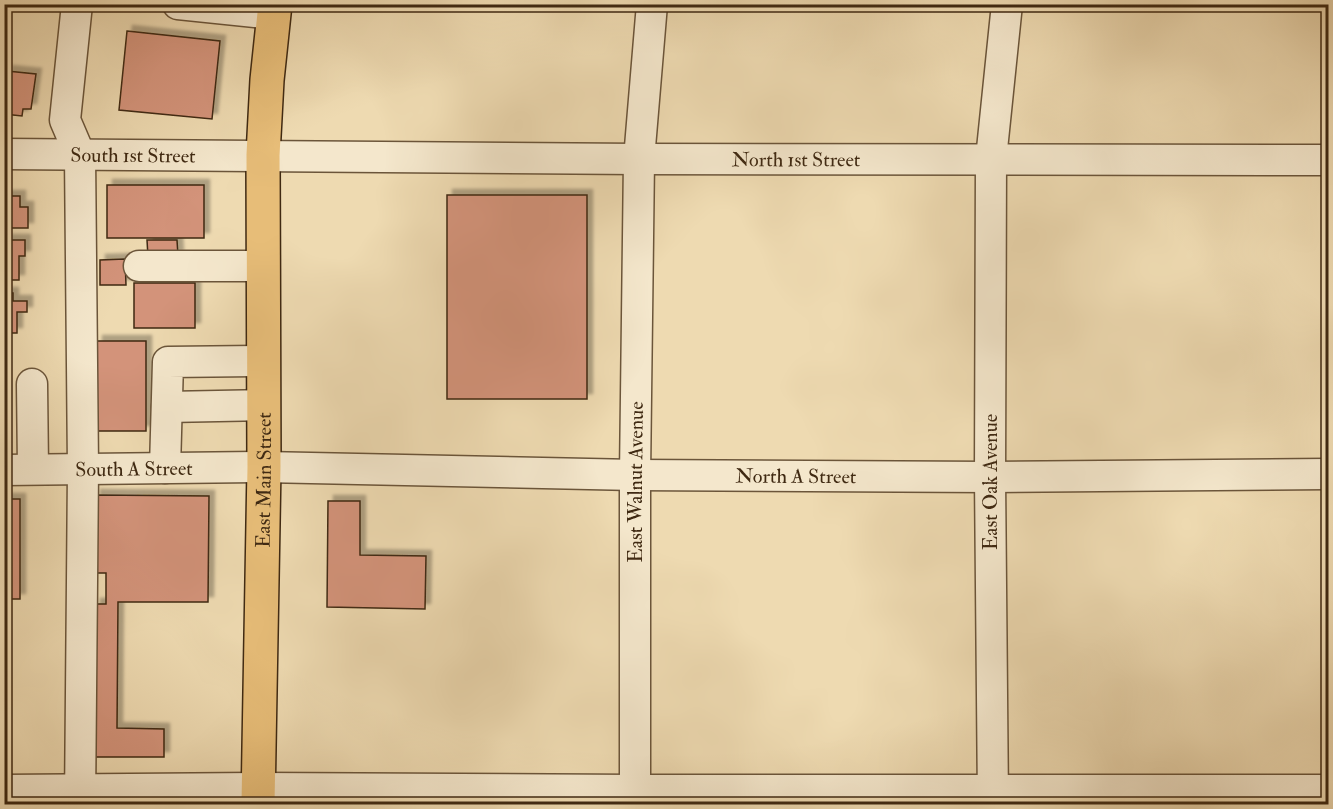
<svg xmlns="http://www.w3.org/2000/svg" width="1333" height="809" font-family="'IM FELL Double Pica',serif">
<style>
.building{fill:#d3937a;stroke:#3f2912;stroke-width:1.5;filter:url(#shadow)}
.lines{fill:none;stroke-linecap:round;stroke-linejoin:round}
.minor-casing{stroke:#6b553a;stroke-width:33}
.major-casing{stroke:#3f2912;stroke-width:36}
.minor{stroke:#f4e7cc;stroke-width:30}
.major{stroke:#e7bd78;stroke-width:33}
.labels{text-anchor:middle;stroke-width:6;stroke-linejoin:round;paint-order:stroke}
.street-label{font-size:20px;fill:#3f2912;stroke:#f4e7cc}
</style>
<defs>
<filter id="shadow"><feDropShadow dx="5.5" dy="-5.5" stdDeviation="1.5" flood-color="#0004"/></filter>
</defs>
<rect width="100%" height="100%" fill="#eedab1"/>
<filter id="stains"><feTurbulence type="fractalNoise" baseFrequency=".00333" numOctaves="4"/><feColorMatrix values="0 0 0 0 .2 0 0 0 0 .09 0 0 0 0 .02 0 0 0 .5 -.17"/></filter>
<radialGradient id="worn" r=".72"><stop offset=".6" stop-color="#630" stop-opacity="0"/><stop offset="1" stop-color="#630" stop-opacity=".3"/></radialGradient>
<path class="building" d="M127,31L220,41L212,119L119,110Z
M7,71L36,74L31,109H23L22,116L4,114Z
M107,185H204V238H107Z
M447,195H587V399H447Z
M4,196H20V207H28V228H4Z
M4,240H25V256H19V280H4Z
M147,240H177L178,256L148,257Z
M125,259L126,285H100V260Z
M134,283H195V328H134Z
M4,293H13V301H27V312H17V333H4Z
M97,341H146V431H97Z
M95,495L209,496L208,602H118L117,728L164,729V757H94L95,604H106V573H95Z
M4,499H20V599H4Z
M328,501H360V555L426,556L425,609L327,607Z"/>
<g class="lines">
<g class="minor-casing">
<g id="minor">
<path d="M77,4L65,120L80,155L83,469L80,804"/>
<path d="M178,4L274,14"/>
<path id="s1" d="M4,154L639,159L1328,160"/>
<path d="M139,266H263"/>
<path d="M32,384L33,469"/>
<path d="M167,407L263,405"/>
<path d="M165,468L168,362L263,361"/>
<path id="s2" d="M4,470L264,467L635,475L990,477L1328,474"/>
<path d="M4,790L258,788L635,790H1328"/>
<path id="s3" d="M635,804V475L639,159L652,4"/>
<path d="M993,804L990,477L991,159L1007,4"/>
</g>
</g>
<g class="major-casing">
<g id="major">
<path id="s4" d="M258,804L264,467L263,155L267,80L275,4"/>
</g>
</g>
<use href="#minor" class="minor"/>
<use href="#major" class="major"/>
</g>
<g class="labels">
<g class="street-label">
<text dy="7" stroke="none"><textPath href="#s1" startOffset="129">South 1st Street</textPath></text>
<text dy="7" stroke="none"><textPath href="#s1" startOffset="792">North 1st Street</textPath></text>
<text dy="7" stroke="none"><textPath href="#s2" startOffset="130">South A Street</textPath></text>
<text dy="7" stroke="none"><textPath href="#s2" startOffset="792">North A Street</textPath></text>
<text dy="7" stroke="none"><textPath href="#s4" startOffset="324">East Main Street</textPath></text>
<text dy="7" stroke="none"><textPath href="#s3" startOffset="322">East Walnut Avenue</textPath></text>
<text transform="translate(990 482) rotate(-90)" y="7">East Oak Avenue</text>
</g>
</g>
<rect width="1333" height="809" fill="none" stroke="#eedab1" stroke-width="24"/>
<rect x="6" y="6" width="1321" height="797" fill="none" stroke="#3f2912" stroke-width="3"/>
<rect x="12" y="12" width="1309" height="785" fill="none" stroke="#3f2912" stroke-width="1.5"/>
<rect width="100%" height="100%" filter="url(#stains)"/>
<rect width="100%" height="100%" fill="url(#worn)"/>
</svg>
